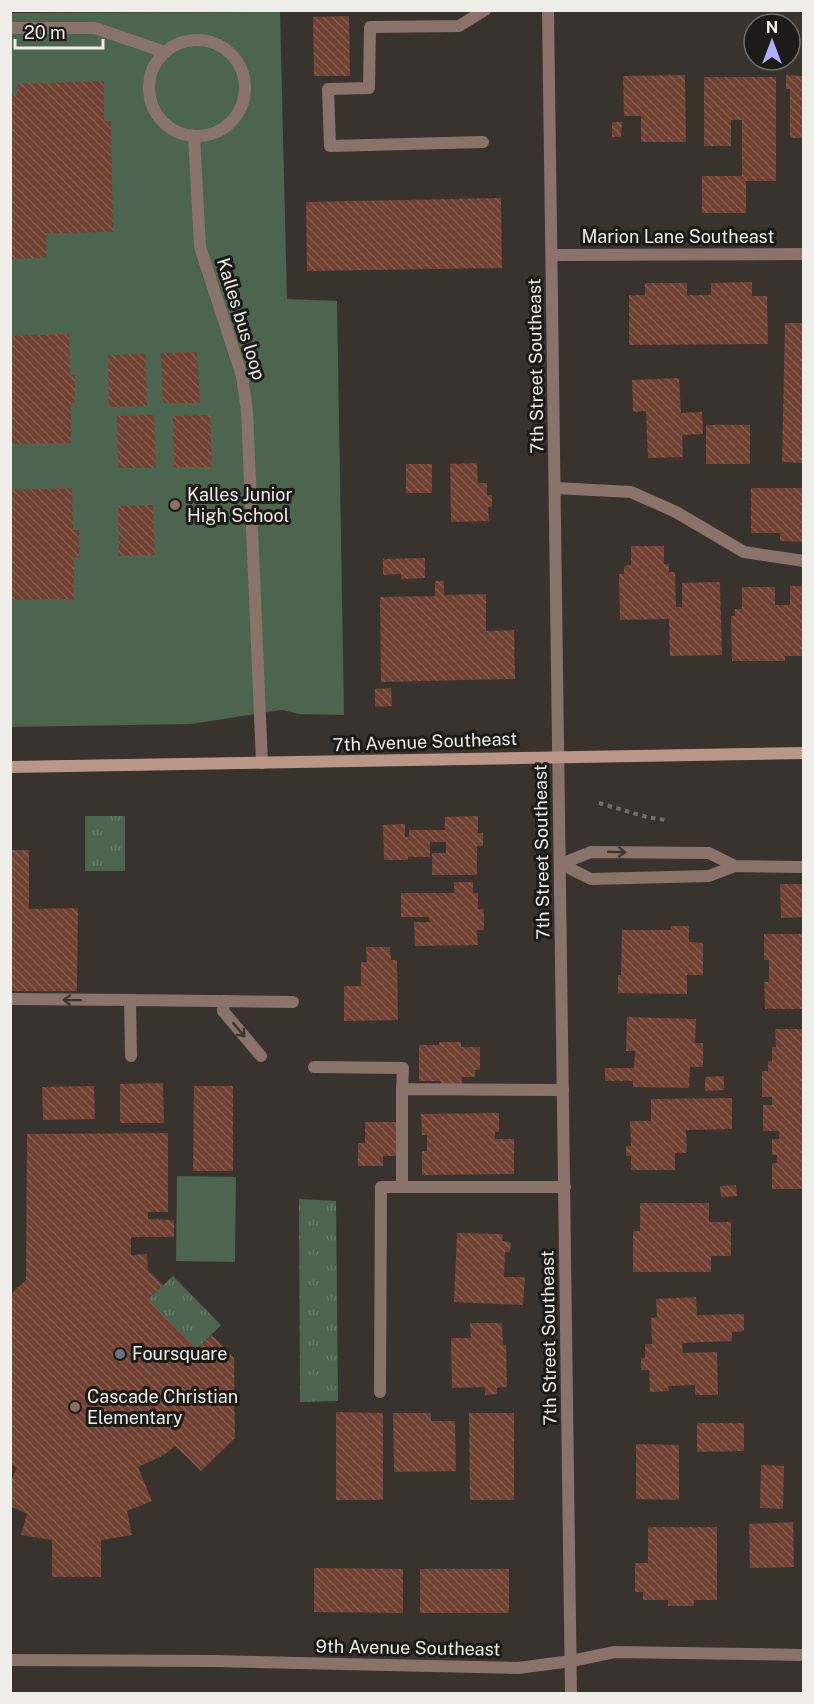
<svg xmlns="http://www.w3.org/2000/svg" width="814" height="1704" font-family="'Public Sans',sans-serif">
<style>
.grass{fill:#4b654e}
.park{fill:url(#park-tufts)}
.building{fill:url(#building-back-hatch)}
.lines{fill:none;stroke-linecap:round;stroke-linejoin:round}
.path{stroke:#736f69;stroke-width:4;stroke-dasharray:4.5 4.5;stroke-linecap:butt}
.lane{stroke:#8a736a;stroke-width:12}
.street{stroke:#8a736a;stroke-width:12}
.secondary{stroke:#ba9787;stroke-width:12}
.oneway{stroke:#3e3531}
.education-dot{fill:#8d6e63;stroke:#1d1b18;stroke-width:2}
.worship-dot{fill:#6b7280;stroke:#1d1b18;stroke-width:2}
.labels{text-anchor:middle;stroke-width:6;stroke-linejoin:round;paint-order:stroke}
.street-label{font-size:18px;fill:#efede8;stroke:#1d1b18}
.poi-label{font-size:18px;fill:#efede8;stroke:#1d1b18;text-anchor:start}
</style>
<defs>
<pattern id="park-tufts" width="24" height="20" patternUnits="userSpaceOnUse" patternTransform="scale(1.5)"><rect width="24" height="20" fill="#4b654e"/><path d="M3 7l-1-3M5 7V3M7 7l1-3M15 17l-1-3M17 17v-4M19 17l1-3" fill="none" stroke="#657b68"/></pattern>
<pattern id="building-back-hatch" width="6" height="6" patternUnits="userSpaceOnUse" patternTransform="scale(1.5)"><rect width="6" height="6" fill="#714231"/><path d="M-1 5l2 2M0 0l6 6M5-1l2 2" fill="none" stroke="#865e4f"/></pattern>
</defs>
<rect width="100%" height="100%" fill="#38332c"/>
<path class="grass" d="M280,12L287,299L337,301L344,715L299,714L282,710L191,724L11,727L10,13Z
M177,1176L236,1177L235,1262L176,1261Z"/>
<path class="park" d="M85,816H125V871H85Z
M299,1199L336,1201L338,1401L300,1402Z
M173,1276L221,1325L197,1349L148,1299Z"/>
<path class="building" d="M349,16L350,76H314L313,17Z
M685,75L686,142H641V116H624L623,76Z
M786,75L804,76V138H790V89H786Z
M704,77H776V181H746V213H702V176H742V120H731V146H704Z
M104,81V121H111L113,232L46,233V258L10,259V95H17L18,84Z
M612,122H622L621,137H612Z
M501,198L502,268L307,271L306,202Z
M752,282V296H767L768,344L629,345V295H645V283H687V295H711V283Z
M785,323H804V463L782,462Z
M69,334L70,376L75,375V403H71V443L10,444V336Z
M197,352L200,403H163L161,353Z
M146,354L147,406L109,407L108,355Z
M679,378L681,413L702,412L703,434L682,435L683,457L648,458L646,411L633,412L632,380Z
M154,415L156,468H118L117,416Z
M210,415L212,467H174L173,416Z
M706,425H750V464H706Z
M477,463L478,483H487V495H492V507H488L489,521L451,522L450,464Z
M406,464H432V493H406Z
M72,488L73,530H79V557H74V599L10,600V490Z
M751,488H804V542L780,541V533H751Z
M153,505L155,555L119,556L118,506Z
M631,546H664V564H669V572H675L676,607H682V583L720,582L722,655L670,656L669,619L620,620L619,574H624V566L631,565Z
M425,558V578L401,579V574L383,575V559Z
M435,581H444V595L486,594V631L514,630L515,679L381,682L380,597L435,596Z
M790,586H804V656H785V661H732L731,616H735V609H742V587H775V605H790Z
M391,688L392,706L375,707V689Z
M478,816V833H483V846H477V875H432V853H446V842H430V857H408V860H384L383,825L405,824V837H409V830H445V817Z
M10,850H29V909L78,908L77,991H10Z
M454,882H473V893H478V909H484V930H477L478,945L415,946L414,922H430L429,917H401V893H454Z
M780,884H804V917L781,918Z
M671,926H689V942L703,943V975H687V994L618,993V975H621L622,930H671Z
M764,934H804V1009H765L764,982H769V960H764Z
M366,947H390L391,960H397L398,1020L344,1021V986H361V962H367Z
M627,1017L696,1019L695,1043H703V1067H690L689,1088L633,1087V1081H605V1068H634L635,1051H626Z
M775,1029H804V1189H772V1163H777V1155H772V1139H779V1131H763V1105H772V1097H762V1071H768V1061H772V1047H776Z
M439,1042H461V1047H480V1070H475V1077H462V1084H441V1081H419V1045H439Z
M724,1076V1090L705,1091V1077Z
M163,1083L164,1123H120V1084Z
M94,1086L95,1119L43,1120L42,1087Z
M194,1086H233V1171H193Z
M732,1098V1129L686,1130L687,1153H675V1170H631V1156H626V1146H631L630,1121H651V1099Z
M499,1113V1132H495V1139H514V1174L422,1175V1151H427V1135H422L421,1114Z
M365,1122H398V1156H383V1166H358V1143H365Z
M168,1133V1212H148V1219L174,1220V1237H131V1255L147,1254L148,1270L163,1285L148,1299L197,1349L212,1335L234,1358L235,1438L201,1471L175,1446L164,1455L138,1467L152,1501L127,1511L132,1535L101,1540V1577H52V1540L21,1535L27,1514L10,1506V1482L17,1468L10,1464V1292L12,1293L26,1280L27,1134Z
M736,1185L737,1196L721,1197L720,1186Z
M640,1203H709V1222H731V1256H711V1272H633V1231H640Z
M457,1233L503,1234L502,1241L511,1242L510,1252H505L504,1277H525L523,1305L454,1302Z
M696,1297L697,1315L744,1314V1331L732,1332V1341L682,1343L683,1353L717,1352L718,1395H695V1385L668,1386L669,1391L650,1392L649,1370H641V1358H645V1344H652L651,1318L657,1317L656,1299Z
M470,1323H502L503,1345H506L507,1387L497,1388V1394L485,1395V1387L452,1388L451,1338H471Z
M336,1412L383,1413V1500H336Z
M393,1413H431V1421H455L456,1471L394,1472Z
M469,1413H514V1500H470Z
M697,1423H744V1451L697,1452Z
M636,1444L679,1445V1500L636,1499Z
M761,1465L784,1466L783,1509L760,1508Z
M793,1522L794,1567L750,1568L749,1524Z
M648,1527H717V1600H694V1606H668V1600H643V1592H635V1563H648Z
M314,1568L403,1569V1613L314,1612Z
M420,1569H509V1613H420Z"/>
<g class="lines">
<path class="path" d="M599,803L647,817L665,820"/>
<path class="lane" d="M10,28H95L165,52
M149 88a48 48 0 1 1 96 0a48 48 0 1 1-96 0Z
M194,136L200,247L242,376L247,411L262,763
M483,142L330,146L328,89L369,88L370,27L459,26L485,10
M556,488L631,492L676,512L744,552L804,561
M561,864L591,879L709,876L735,866L804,867
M561,864L591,852L709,853L735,866
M10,999L130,1000
M224,1001L223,1011L261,1056
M131,1056L130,1000L293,1002
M314,1067L403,1068L402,1089
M402,1187V1089L563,1090
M380,1392L381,1187H565"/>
<path class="street" d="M548,10L571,1694
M553,255L804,254
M10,1660L215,1661L518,1668L571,1661L615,1652L804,1655"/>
<path class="secondary" d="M10,767L804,753"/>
</g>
<defs><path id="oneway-shaft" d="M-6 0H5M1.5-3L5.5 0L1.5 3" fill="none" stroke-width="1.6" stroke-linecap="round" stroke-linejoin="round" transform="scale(1.5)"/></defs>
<g class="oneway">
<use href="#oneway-shaft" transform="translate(617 852) rotate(1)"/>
<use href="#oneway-shaft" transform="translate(72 1000) rotate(-179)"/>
<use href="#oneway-shaft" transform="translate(239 1030) rotate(50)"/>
</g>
<g class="education-dot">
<circle cx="175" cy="505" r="6"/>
<circle cx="75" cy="1407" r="6"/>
</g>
<circle class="worship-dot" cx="120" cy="1354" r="6"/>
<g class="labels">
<g class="street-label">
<text x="678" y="243">Marion Lane Southeast</text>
<text transform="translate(241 319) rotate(73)" y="6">Kalles bus loop</text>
<text transform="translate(536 366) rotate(-91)" y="6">7th Street Southeast</text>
<text transform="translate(425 742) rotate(-2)" y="6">7th Avenue Southeast</text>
<text transform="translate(542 852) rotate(-91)" y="6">7th Street Southeast</text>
<text transform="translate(549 1338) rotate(-91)" y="6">7th Street Southeast</text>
<text transform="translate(408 1648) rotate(1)" y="6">9th Avenue Southeast</text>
</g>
<g class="poi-label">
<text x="187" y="501">Kalles Junior<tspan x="187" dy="21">High School</tspan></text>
<text x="132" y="1360">Foursquare</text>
<text x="87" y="1403">Cascade Christian<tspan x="87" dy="21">Elementary</tspan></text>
</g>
</g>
<rect width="814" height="1704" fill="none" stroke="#efede8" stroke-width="24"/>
<g transform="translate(772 42)"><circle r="28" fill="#1d1b18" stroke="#716f6b" stroke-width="1.5"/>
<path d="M0-4.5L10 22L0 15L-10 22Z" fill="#b0aefa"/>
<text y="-9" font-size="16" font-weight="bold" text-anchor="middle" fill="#efede8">N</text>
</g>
<path d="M15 39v9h88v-9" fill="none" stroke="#efede8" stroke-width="3"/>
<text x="24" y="39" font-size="18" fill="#efede8" stroke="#1d1b18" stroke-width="4.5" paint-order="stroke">20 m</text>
</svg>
